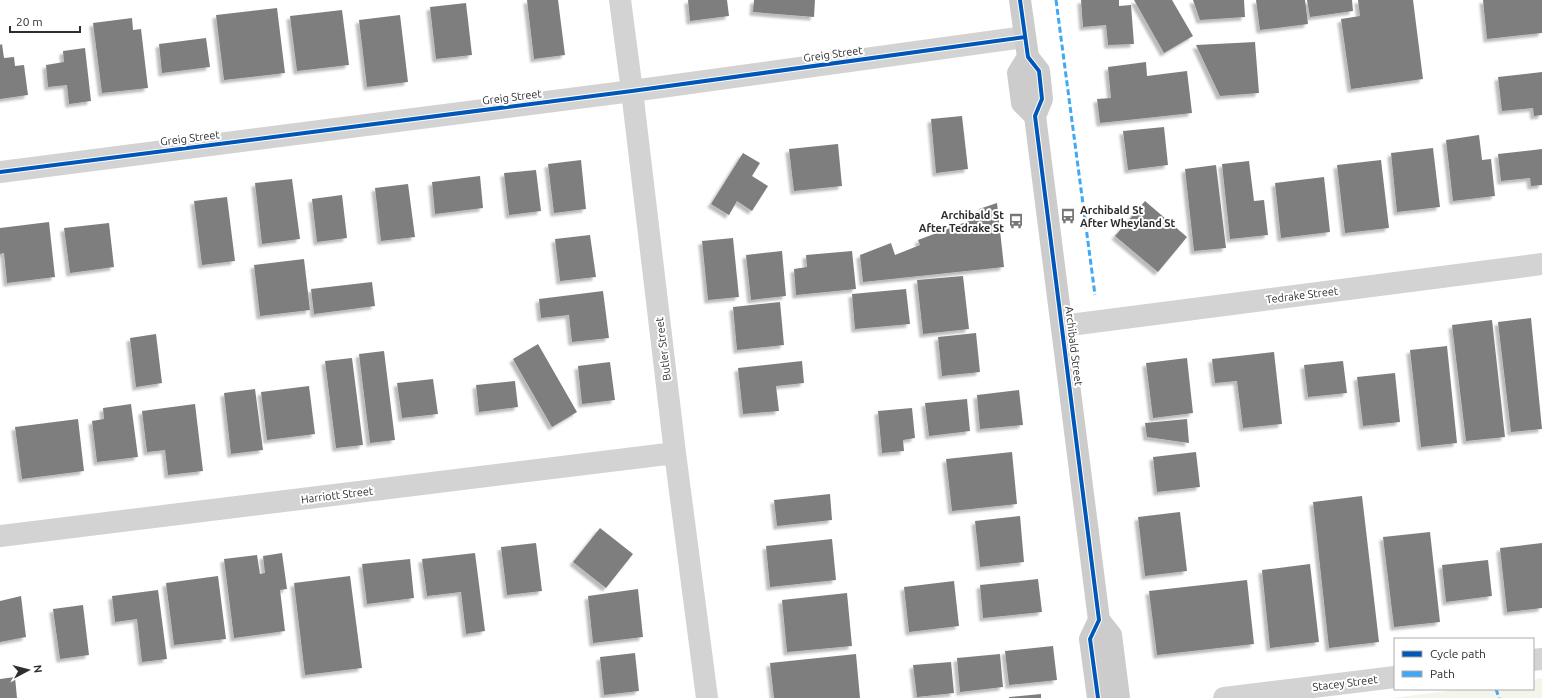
<svg xmlns="http://www.w3.org/2000/svg" width="1542" height="698" font-family="Ubuntu,sans-serif">
<style>
.green{fill:#f1f5ec}
.building{fill:#7e7e7e;filter:url(#shadow)}
.lines{fill:none;stroke-linecap:round;stroke-linejoin:round}
.street{stroke:#d3d3d3;stroke-width:22}
.secondary{stroke:#ccc;stroke-width:22}
.quiet{stroke:#3fa9f5;stroke-width:3;stroke-dasharray:6 3;stroke-linecap:butt}
.cycleway-casing{stroke:#fff;stroke-width:6}
.cycleway{stroke:#0057b8;stroke-width:4}
.labels{text-anchor:middle;stroke-width:4;stroke-linejoin:round;paint-order:stroke}
.street-label{font-size:11px;fill:#2e2e2e;stroke:#fff}
.poi-label{font-size:11px;font-weight:bold;fill:#2e2e2e;stroke:#fff;text-anchor:start}
</style>
<defs>
<filter id="shadow"><feDropShadow dx="-3.5" dy="3.5" stdDeviation="1" flood-color="#0004"/></filter>
</defs>
<rect width="100%" height="100%" fill="#fff"/>
<path class="green" d="M1542,678V698H1393L1462,689H1533V680Z"/>
<path class="building" d="M527,0H558L565,55L534,59Z
M688,0H727L729,16L690,21Z
M754,0H815L814,17L753,12Z
M1081,0H1119V6L1131,5L1134,44L1108,45L1106,25L1083,27Z
M1134,0H1172L1193,36L1164,53Z
M1193,0H1244L1245,17L1200,20Z
M1256,0H1305L1308,24L1260,30Z
M1307,0H1352L1353,11L1310,17Z
M1358,0H1413L1423,79L1351,89L1341,19L1360,16Z
M1483,0H1542V33L1487,39Z
M466,3L472,55L436,59L430,7Z
M277,8L285,73L224,80L216,15Z
M342,10L349,65L297,71L290,16Z
M400,15L408,82L367,87L359,20Z
M132,18L133,30L141,29L148,88L102,93L93,23Z
M206,38L210,67L162,73L159,44Z
M1255,42L1259,93L1220,96L1196,45Z
M2,44L4,58L14,57L15,66L24,65L28,95L0,99V45Z
M85,48L91,101L69,104L67,85L48,87L46,65L64,62L63,51Z
M1146,62L1147,76L1187,71L1192,113L1100,123L1097,99L1111,98L1108,67Z
M1542,72V115L1534,116L1533,108L1502,111L1498,77Z
M962,116L968,169L936,173L931,119Z
M1164,127L1168,165L1128,170L1123,131Z
M1479,135L1482,160L1491,159L1495,196L1453,201L1446,140Z
M838,144L842,186L794,191L789,149Z
M1433,148L1440,207L1397,212L1391,153Z
M1542,149V185L1531,186L1530,178L1501,181L1498,154Z
M743,153L760,163L752,176L768,186L752,211L737,201L729,215L711,204Z
M581,160L586,209L554,213L548,164Z
M1381,160L1389,228L1345,233L1337,165Z
M1249,161L1254,201L1264,200L1268,235L1230,239L1222,164Z
M1216,165L1226,248L1194,251L1185,169Z
M536,170L541,211L509,215L504,173Z
M480,176L483,208L435,214L432,182Z
M1324,177L1330,232L1281,238L1275,183Z
M292,179L300,239L262,244L255,183Z
M408,184L415,237L381,241L375,188Z
M342,195L347,238L317,242L312,199Z
M227,197L235,261L202,265L194,201Z
M1145,201L1187,237L1158,272L1115,236Z
M997,203L1004,267L863,282L860,255L891,243L895,255L920,245L918,240L982,216L979,209Z
M49,222L55,277L7,283L4,253L0,254V228Z
M109,223L114,267L70,273L64,228Z
M590,235L596,277L560,281L555,239Z
M733,238L739,297L708,300L702,241Z
M782,251L786,296L751,300L746,255Z
M852,251L856,289L796,295L794,269L807,267L806,255Z
M304,259L310,310L260,316L254,265Z
M963,276L969,329L923,334L917,280Z
M372,282L375,306L314,314L311,289Z
M906,289L910,324L855,329L852,294Z
M603,291L609,338L572,342L569,315L541,318L539,299Z
M780,302L784,345L737,350L733,307Z
M1531,318L1542,429L1511,432L1498,322Z
M1492,320L1505,437L1466,441L1452,325Z
M976,333L980,372L942,376L938,337Z
M156,334L162,383L136,387L130,338Z
M538,344L577,412L552,427L513,359Z
M1447,346L1457,443L1421,447L1410,350Z
M384,351L395,440L370,443L359,354Z
M1274,352L1282,424L1243,428L1237,381L1215,383L1212,359Z
M352,358L363,445L336,448L325,361Z
M1187,358L1193,413L1153,418L1146,363Z
M802,361L804,383L776,386L779,411L743,414L738,368Z
M1343,361L1347,393L1308,397L1304,365Z
M610,362L615,400L582,404L578,366Z
M1395,373L1400,422L1363,426L1357,377Z
M433,379L438,414L402,418L397,383Z
M515,381L518,407L479,412L476,385Z
M309,386L315,434L267,440L261,392Z
M255,389L263,450L231,454L224,393Z
M1019,390L1023,425L980,429L977,395Z
M967,399L970,431L929,436L925,403Z
M131,404L138,457L97,462L92,421L104,419L103,408Z
M195,404L203,471L168,475L165,450L147,452L142,411Z
M912,408L915,438L903,440L904,451L882,453L878,411Z
M78,419L84,471L22,479L15,427Z
M1187,419L1189,443L1147,437L1145,423Z
M1012,452L1017,504L952,511L946,459Z
M1196,452L1200,487L1157,492L1153,457Z
M830,494L832,520L777,526L774,500Z
M1362,496L1379,642L1329,648L1313,502Z
M1180,512L1187,571L1145,576L1138,517Z
M1020,516L1024,562L980,567L975,521Z
M600,528L633,554L606,588L573,562Z
M1430,532L1440,622L1394,627L1383,537Z
M832,539L836,580L770,587L766,546Z
M536,543L542,591L507,595L501,547Z
M1542,543V608L1507,612L1500,548Z
M282,553L287,589L280,590L285,631L234,638L224,559L257,555L260,574L265,573L263,556Z
M475,553L485,631L466,634L461,592L427,596L422,559Z
M410,559L414,598L367,604L362,564Z
M1488,560L1492,596L1446,602L1442,565Z
M1310,564L1319,642L1270,648L1262,570Z
M218,576L226,639L174,645L166,583Z
M350,576L362,668L305,675L294,583Z
M1038,579L1042,612L983,618L980,585Z
M1247,580L1254,644L1157,655L1149,591Z
M954,581L959,626L909,632L904,587Z
M638,589L643,637L593,643L588,596Z
M158,590L167,659L142,662L137,619L115,622L112,596Z
M847,593L852,646L787,652L782,600Z
M21,596L26,637L0,642V601Z
M83,605L89,655L60,659L53,609Z
M1053,646L1057,680L1009,685L1005,651Z
M635,653L639,691L604,695L600,657Z
M856,654L860,698H774L770,663Z
M1000,654L1003,687L960,692L957,658Z
M951,662L954,693L917,697L913,665Z
M15,677L17,698H0V679Z
M1041,694V698H1009V697Z"/>
<g class="lines">
<path class="street" d="M620,0L632,91L675,453L707,698
M0,172L632,91L1025,37
M1062,326L1542,264
M0,536L675,453
M1533,660L1542,659
M1224,698L1395,677"/>
<path class="secondary" d="M1020,0L1028,57L1039,71L1042,99L1035,116L1099,620L1090,639L1098,698
M1028,57L1018,73L1022,103L1035,116
M1099,620L1111,635L1119,698"/>
<path class="quiet" d="M1056,0L1095,295
M1496,689L1499,698"/>
<g class="cycleway-casing">
<path id="cycleway" d="M1020,0L1028,57L1039,71L1042,99L1035,116L1099,620L1090,639L1098,698
M0,172L632,91L1025,37"/>
</g>
<use href="#cycleway" class="cycleway"/>
</g>
<defs>
<g id="bus-bare" transform="scale(1.2)"><path d="M-5-6H5V4H4V6H2V4H-2V6H-4V4H-5ZM-3.5-4V0h7V-4ZM-3.5 1.2v1.5H-2V1.2ZM2 1.2v1.5H3.5V1.2Z" fill="#777" stroke="#fff" stroke-width="2.5" paint-order="stroke"/></g>
</defs>
<g fill-rule="evenodd">
<use href="#bus-bare" x="1068" y="216"/>
<use href="#bus-bare" x="1016" y="221"/>
</g>
<g class="labels">
<g class="street-label">
<text transform="translate(833 54) rotate(-8)" y="4">Greig Street</text>
<text transform="translate(512 97) rotate(-7)" y="4">Greig Street</text>
<text transform="translate(190 138) rotate(-7)" y="4">Greig Street</text>
<text transform="translate(1302 295) rotate(-7)" y="4">Tedrake Street</text>
<text transform="translate(1074 346) rotate(83)" y="4">Archibald Street</text>
<text transform="translate(663 349) rotate(-97)" y="4">Butler Street</text>
<text transform="translate(337 495) rotate(-7)" y="4">Harriott Street</text>
<text transform="translate(1345 683) rotate(-7)" y="4">Stacey Street</text>
</g>
<g class="poi-label">
<text x="1080" y="214">Archibald St<tspan x="1080" dy="13">After Wheyland St</tspan></text>
<text x="1004" y="219" text-anchor="end">Archibald St<tspan x="1004" dy="13">After Tedrake St</tspan></text>
</g>
</g>
<rect x="1394" y="638" width="140" height="52" fill="#ffffff" stroke="#ababab"/>
<rect x="1402" y="651" width="20" height="6" fill="#0057b8" stroke="#ababab"/>
<text x="1430" y="658" font-size="12" fill="#2e2e2e">Cycle path</text>
<rect x="1402" y="671" width="20" height="6" fill="#3fa9f5" stroke="#ababab"/>
<text x="1430" y="678" font-size="12" fill="#2e2e2e">Path</text>
<g transform="translate(28 670) rotate(83)" stroke="#ffffff" stroke-width="3" paint-order="stroke">
<path d="M0-3L7 15L0 10L-7 15Z" fill="#2e2e2e"/>
<text y="-6" font-size="11" font-weight="bold" text-anchor="middle" fill="#2e2e2e">N</text>
</g>
<path d="M10 26v6h70v-6" fill="none" stroke="#2e2e2e" stroke-width="2"/>
<text x="16" y="26" font-size="12" fill="#2e2e2e" stroke="#ffffff" stroke-width="3" paint-order="stroke">20 m</text>
</svg>
